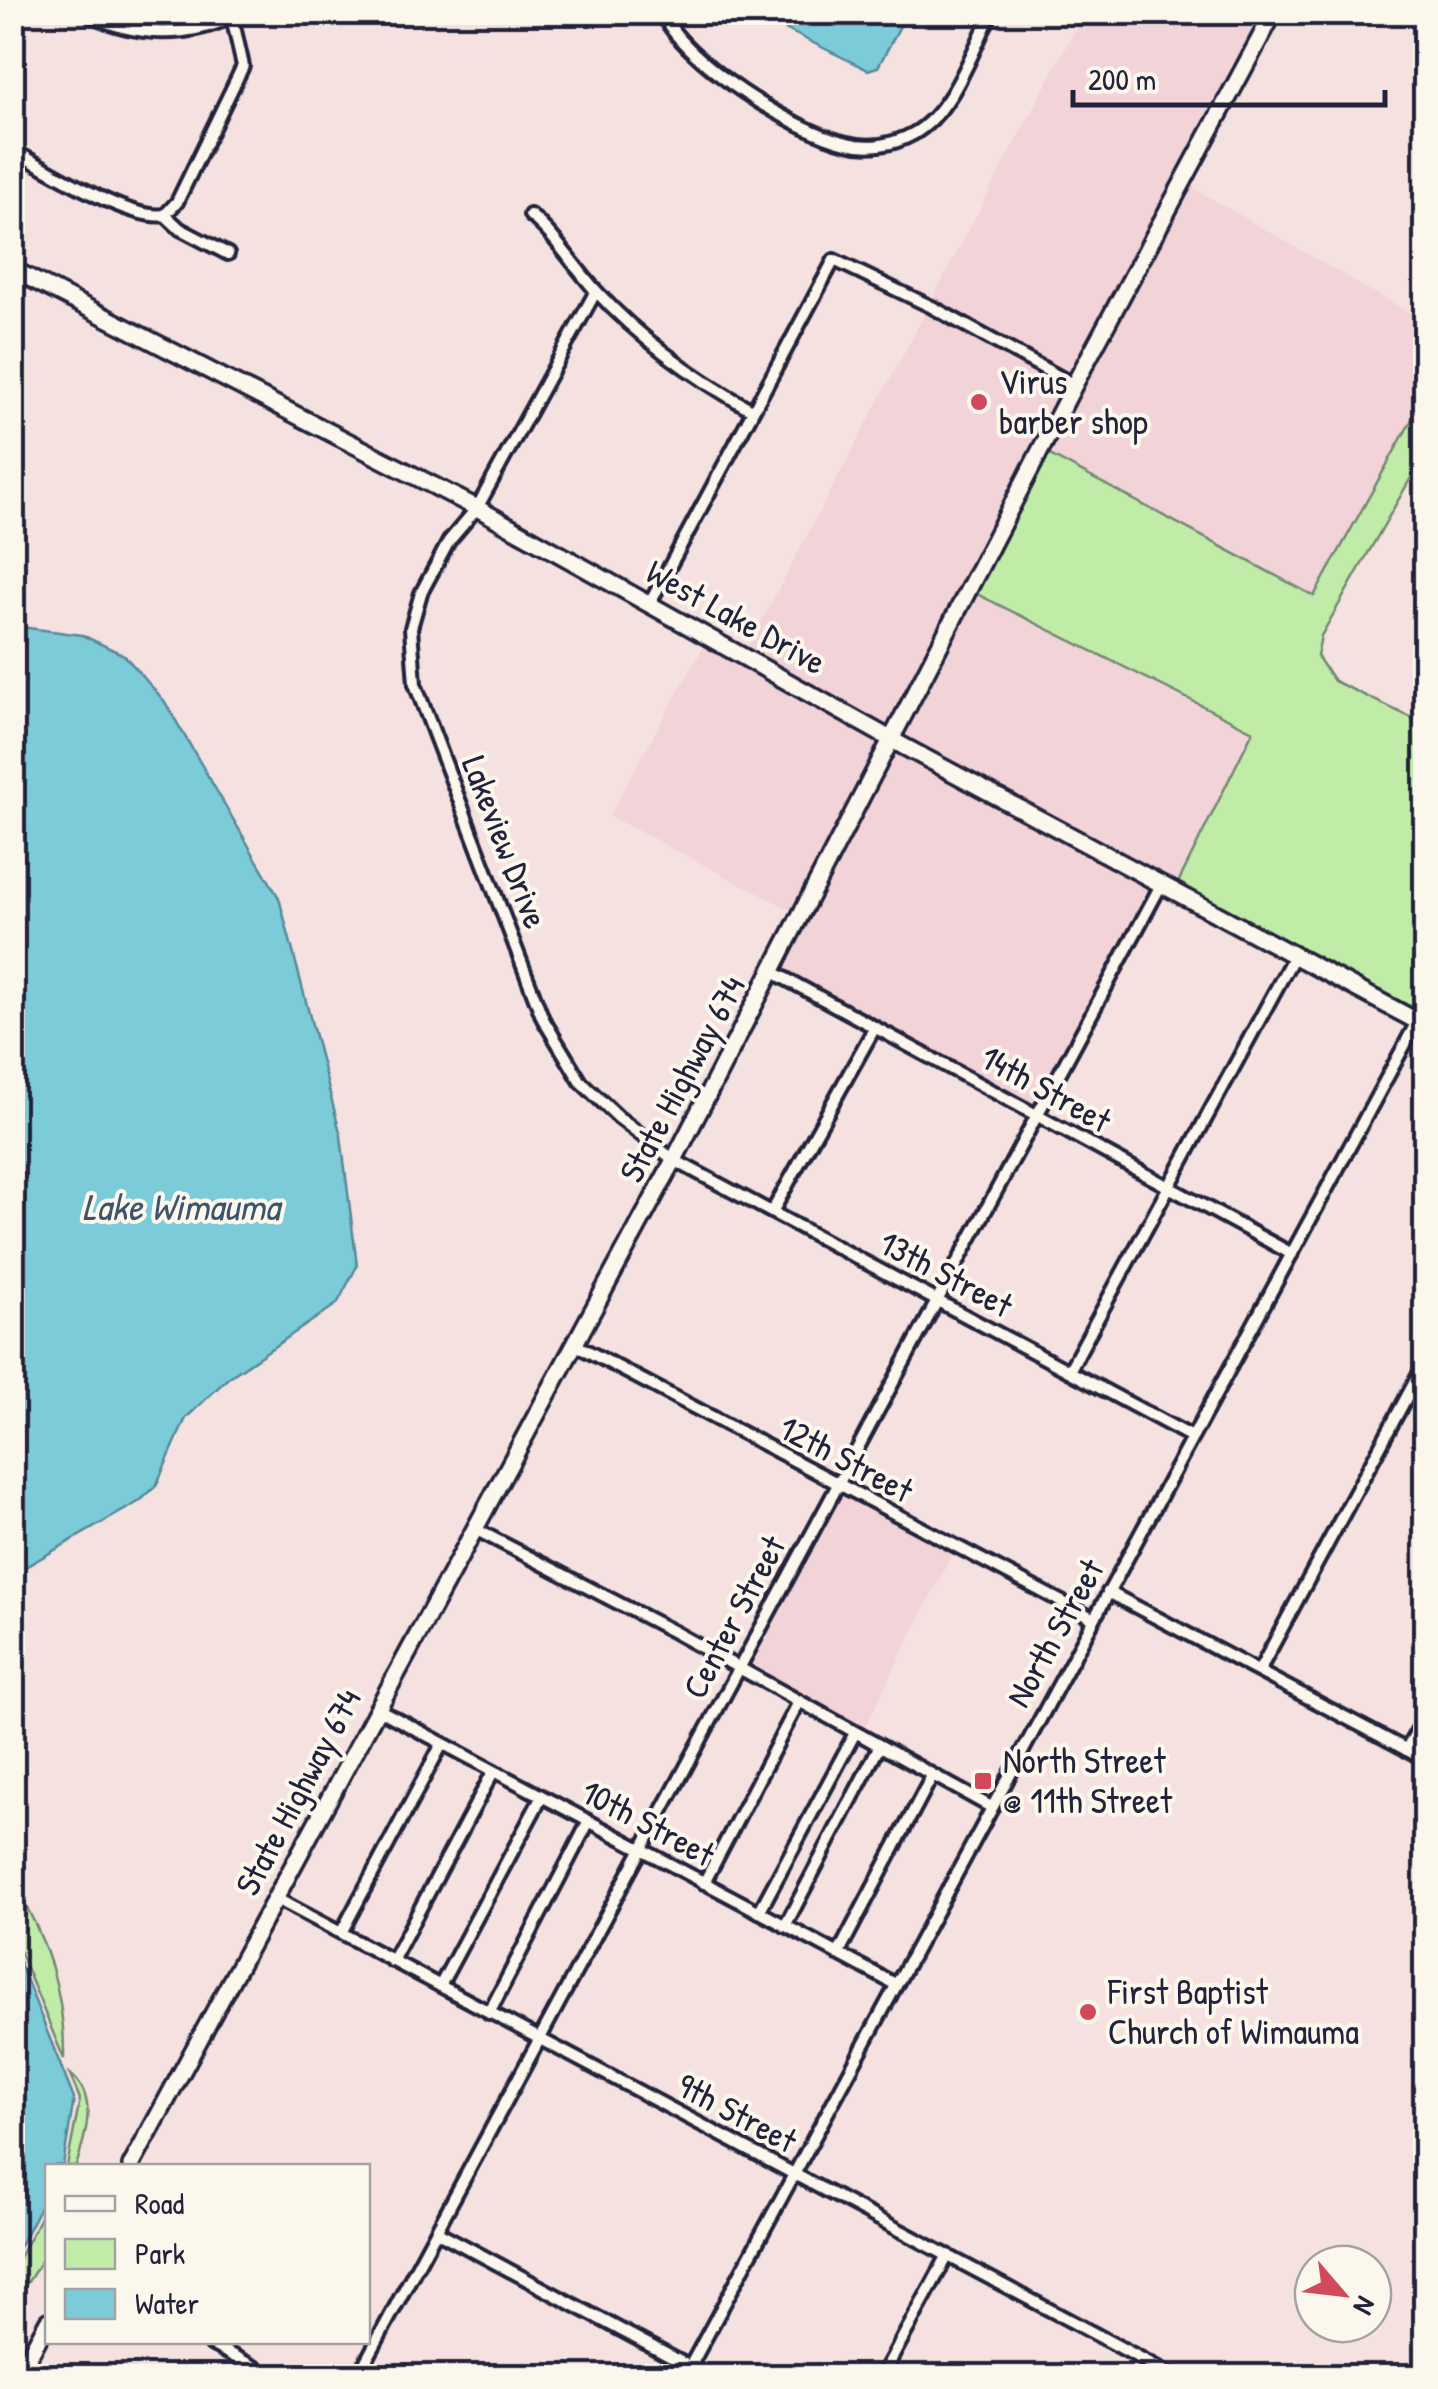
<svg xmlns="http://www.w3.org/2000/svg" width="1438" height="2389" font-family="'Patrick Hand',sans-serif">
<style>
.built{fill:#f1d3d8}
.green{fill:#c1eca8;stroke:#728772;stroke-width:2.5}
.water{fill:#7ccbd8;stroke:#588799;stroke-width:2.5}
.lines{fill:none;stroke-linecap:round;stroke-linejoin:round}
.street-casing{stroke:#22223b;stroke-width:18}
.secondary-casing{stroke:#22223b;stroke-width:22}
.street{stroke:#fbf7ec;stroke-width:10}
.secondary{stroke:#fbf7ec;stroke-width:15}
.poi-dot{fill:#d1495b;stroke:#fbf7ec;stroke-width:4}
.labels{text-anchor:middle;stroke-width:8;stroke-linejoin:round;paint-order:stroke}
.poi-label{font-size:35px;fill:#22223b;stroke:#fbf7ec;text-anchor:start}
.street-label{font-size:35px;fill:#22223b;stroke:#fbf7ec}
.water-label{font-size:38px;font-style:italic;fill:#3d556a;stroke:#fbf7ec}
</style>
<rect width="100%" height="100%" fill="#f5e2e0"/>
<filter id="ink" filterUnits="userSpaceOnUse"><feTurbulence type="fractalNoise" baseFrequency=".01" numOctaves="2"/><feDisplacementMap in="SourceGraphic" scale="20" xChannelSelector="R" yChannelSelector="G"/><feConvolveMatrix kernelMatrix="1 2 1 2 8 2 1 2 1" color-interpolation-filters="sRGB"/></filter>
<g filter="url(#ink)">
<path class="built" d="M1084,13H1229L1256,26L1071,377L931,301Z
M1188,185L1425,322V396L1314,596L1046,453Z
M927,310L1066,387L890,732L746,650Z
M973,592L1254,731L1176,887L900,739Z
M706,642L885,742L797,913L609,816Z
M895,748L1153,887L1148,888L1035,1108L781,970Z
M839,1493L953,1552L863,1731L746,1666Z"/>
<path class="green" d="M1425,396V453L1321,636L1317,656L1334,681L1425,724V1018L1176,887L1253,731L973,592L1046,453L1314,596Z
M12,1882C47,1937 65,1993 64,2059L13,1936Z
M69,2073C99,2096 86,2135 76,2166H67L80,2099Z
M47,2204L42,2260L13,2305V2269Z"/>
<path class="water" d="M761,13H907L878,67L868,70L775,24Z
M13,626L82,635L124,655L165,702L279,898L341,1136L357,1266L337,1304L228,1378L186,1418L156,1486L140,1501L13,1574Z
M13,1946L74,2099L63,2165L48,2166L47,2193L13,2259Z"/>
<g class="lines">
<g class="street-casing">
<path id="street" d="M84,12C135,38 190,40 241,12
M662,12C682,61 796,132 847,143C869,149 893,145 913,134C953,112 972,51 992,12
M12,150C47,168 128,221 165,215L180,229L228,254
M165,215L177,202L243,66L232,17
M530,215C557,237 573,266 597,292C641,340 695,378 752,410
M596,291L477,508L449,541L421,593L411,628L415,684L543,1019L581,1082L619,1118L674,1160L1192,1437
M1426,594L1421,602L1426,619
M650,603L834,260L932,307L1074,385
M773,972L1292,1254
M772,1212L875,1027
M574,1344L1094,1619
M1069,1371L1294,956
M475,1529L674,1632L991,1807
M1108,1592L1426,1760
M1259,1671L1426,1361
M376,1708L895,1984
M1406,1750L1426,1715
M704,1883L799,1702
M275,1898L1174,2376
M759,1912L855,1733
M785,1926L879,1747
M341,1933L442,1744
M838,1954L932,1776
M392,1961L493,1772
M440,1986L541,1798
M489,2013L588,1823
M436,2231L690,2367
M207,2342L271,2376
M358,2376L1161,885
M685,2376L1417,1022
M882,2376L948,2255"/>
</g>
<g class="secondary-casing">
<path id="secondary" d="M12,269L477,508L903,746L1426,1026
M131,2166L674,1160L1074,385L1274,12
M18,2376L48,2321"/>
</g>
<use href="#street" class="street"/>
<use href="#secondary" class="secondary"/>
</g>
</g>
<g class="poi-dot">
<circle cx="979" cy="402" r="10"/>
<rect x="973" y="1771" width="20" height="20" rx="5"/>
<circle cx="1088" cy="2012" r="10"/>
</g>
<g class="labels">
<g class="poi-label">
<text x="999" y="394">Virus<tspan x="999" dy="40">barber shop</tspan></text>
<text x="1003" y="1773">North Street<tspan x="1003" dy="40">@ 11th Street</tspan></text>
<text x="1108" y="2004">First Baptist<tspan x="1108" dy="40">Church of Wimauma</tspan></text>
</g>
<g class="street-label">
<text transform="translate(736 617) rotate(29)" y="12">West Lake Drive</text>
<text transform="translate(505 842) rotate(69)" y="12">Lakeview Drive</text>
<text transform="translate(682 1079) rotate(-62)" y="12">State Highway 674</text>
<text transform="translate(1046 1089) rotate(29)" y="12">14th Street</text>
<text transform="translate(946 1274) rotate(28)" y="12">13th Street</text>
<text transform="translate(846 1459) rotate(28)" y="12">12th Street</text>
<text transform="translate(734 1617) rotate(-62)" y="12">Center Street</text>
<text transform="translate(1055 1633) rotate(-61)" y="12">North Street</text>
<text transform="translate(298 1792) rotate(-62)" y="12">State Highway 674</text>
<text transform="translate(648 1823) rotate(28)" y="12">10th Street</text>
<text transform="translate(737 2113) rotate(28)" y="12">9th Street</text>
</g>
<g class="water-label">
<text x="181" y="1220">Lake Wimauma</text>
</g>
</g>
<rect width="1438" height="2389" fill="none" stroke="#fbf7ec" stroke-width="50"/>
<rect x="25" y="25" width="1388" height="2339" fill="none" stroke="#22223b" stroke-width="4" filter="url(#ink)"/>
<rect x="45" y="2164" width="325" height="180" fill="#fbf7ec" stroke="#a4a2a5" stroke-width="2.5"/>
<rect x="65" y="2196" width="50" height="15" fill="#fbf7ec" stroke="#a4a2a5" stroke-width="2.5"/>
<text x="135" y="2214" font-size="30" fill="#22223b">Road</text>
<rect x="65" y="2239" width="50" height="30" fill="#c1eca8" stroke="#a4a2a5" stroke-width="2.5"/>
<text x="135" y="2264" font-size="30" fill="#22223b">Park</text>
<rect x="65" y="2289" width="50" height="30" fill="#7ccbd8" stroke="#a4a2a5" stroke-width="2.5"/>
<text x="135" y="2314" font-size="30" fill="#22223b">Water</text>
<g transform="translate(1343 2294) rotate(118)"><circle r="48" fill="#fbf7ec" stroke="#a4a2a5" stroke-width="2.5"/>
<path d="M0-8L18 38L0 25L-18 38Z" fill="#d1495b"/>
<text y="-15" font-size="28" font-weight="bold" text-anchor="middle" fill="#22223b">N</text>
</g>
<path d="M1073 90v15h312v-15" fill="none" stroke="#22223b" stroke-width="5"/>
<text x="1088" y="90" font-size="30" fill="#22223b" stroke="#fbf7ec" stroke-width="8" paint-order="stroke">200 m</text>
</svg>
